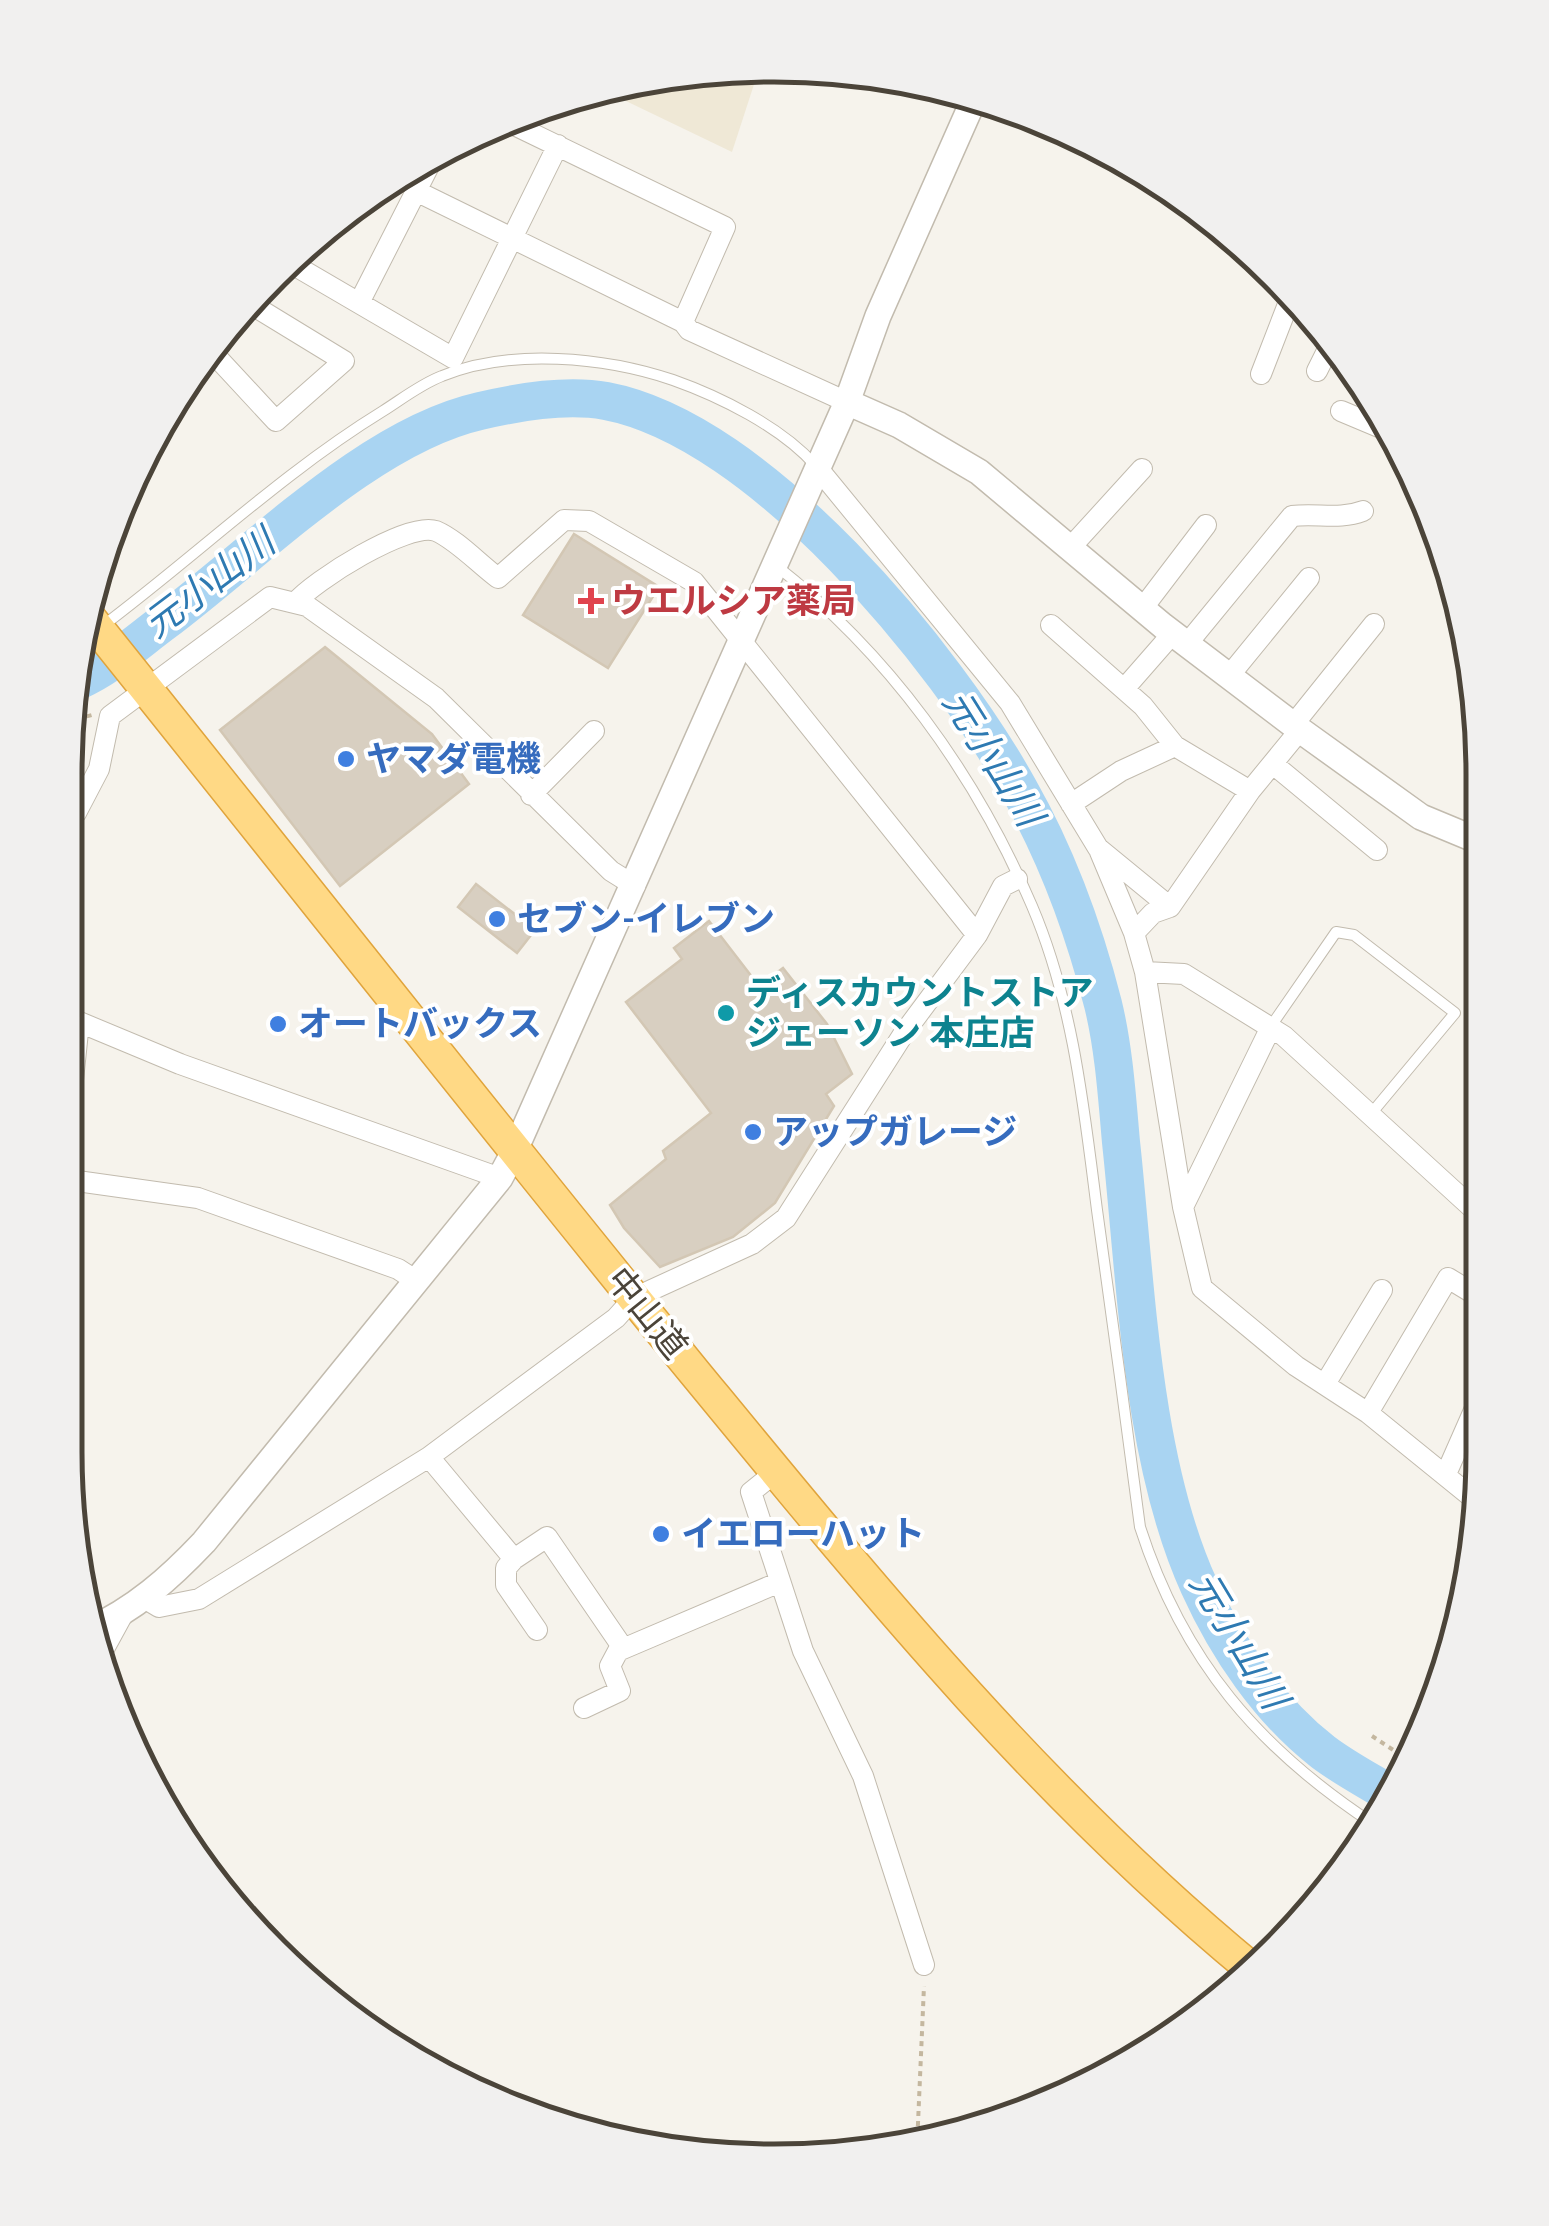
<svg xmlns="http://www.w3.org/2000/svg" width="1549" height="2226" font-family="Lato,'Noto Sans JP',sans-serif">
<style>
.education{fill:#efe8d6}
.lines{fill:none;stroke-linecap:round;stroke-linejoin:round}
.river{stroke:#a9d4f2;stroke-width:38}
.building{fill:#d8cfc1;stroke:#d3c7b4;stroke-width:2.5}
.service-casing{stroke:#c2bbae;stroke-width:12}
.minor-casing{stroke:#c2bbae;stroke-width:22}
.tertiary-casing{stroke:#c2bbae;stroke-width:28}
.trunk-casing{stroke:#e0a43c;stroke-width:35}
.path{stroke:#c4b79f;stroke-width:4;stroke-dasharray:5 5;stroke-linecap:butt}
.service{stroke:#fff;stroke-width:10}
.minor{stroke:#fff;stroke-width:20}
.tertiary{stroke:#fff;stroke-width:25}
.trunk{stroke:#ffd985;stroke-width:32}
.health-dot{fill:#e0444e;stroke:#fff;stroke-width:4}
.shop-dot{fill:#3f7fe0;stroke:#fff;stroke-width:4}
.culture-dot{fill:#0f9aa8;stroke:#fff;stroke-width:4}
.labels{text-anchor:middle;stroke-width:8;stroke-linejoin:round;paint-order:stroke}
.health-label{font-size:35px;font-weight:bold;fill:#be3a42;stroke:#fff;text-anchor:start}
.shop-label{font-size:35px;font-weight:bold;fill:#366cbe;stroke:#fff;text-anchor:start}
.culture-label{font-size:35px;font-weight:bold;fill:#0d838f;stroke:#fff;text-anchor:start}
.street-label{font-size:35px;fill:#4b4439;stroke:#fff}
.water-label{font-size:38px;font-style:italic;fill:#2e7ab2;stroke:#fff}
.rim{fill:none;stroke:#4b4439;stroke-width:5}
</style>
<rect width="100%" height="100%" fill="#f6f3ec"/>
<path class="education" d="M760,66L732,152L601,89L637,79Z"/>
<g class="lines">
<path class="river" d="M78,681C108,668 137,642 164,622C255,554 369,436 480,411C518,402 567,394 606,401C760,430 946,657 1019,789C1057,856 1084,930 1103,1004C1114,1049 1117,1097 1121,1142C1136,1281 1141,1459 1199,1586C1227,1648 1269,1710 1323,1752C1344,1768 1369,1781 1392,1795"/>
</g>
<path class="building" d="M574,534L659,587L608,668L523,615Z
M325,647L432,734L469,784L340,886L220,730Z
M476,884L535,930L517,953L458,907Z
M709,921L759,986L783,968L827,1024L852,1074L826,1094L834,1106L775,1203L733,1237L660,1267L624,1228L610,1205L666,1159L663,1151L711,1113L626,1002L682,959L674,948Z"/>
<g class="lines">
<g class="service-casing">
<path id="service" d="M774,564C888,653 975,773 1032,906C1073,1002 1084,1108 1097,1210C1112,1316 1126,1421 1140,1527C1183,1661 1259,1749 1375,1825
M100,628C195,557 282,473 383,411C402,399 421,384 442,376C510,348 605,357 673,380C721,397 781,427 815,465
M1271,1026L1336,932L1354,935L1455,1013L1370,1115"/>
</g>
<g class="minor-casing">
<path id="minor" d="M502,119L725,227L683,322
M416,191L683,322L689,330L847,402
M287,261L453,358L558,145
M1280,278L1283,283
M359,303L434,156
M212,352L276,421L344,361L249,303
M1317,371L1329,347
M1261,374L1292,294
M1341,411L1391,432
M816,466L1010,703L1098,848L1170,907
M1070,548L1142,469
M1142,609L1206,525
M1051,625L1143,706L1175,746
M1187,644L1292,516C1318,513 1339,520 1363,511
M1229,676L1309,578
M1124,689L1173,633
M1293,725L1374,624
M1300,730L1250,791L1170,907L1153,913L1134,933L1145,972L1184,974L1284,1036L1480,1215
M1273,764L1377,850
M531,795L594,731
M1071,804L1121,771L1175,746L1250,791
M76,813L99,769L110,716L270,597L307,606L436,698L611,871L635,886
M1100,852L1134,933
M977,935L1003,886L1017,879
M1145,972L1183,1207L1202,1288L1296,1366L1368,1413L1479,1503
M72,1019L180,1064L500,1178
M71,1099L79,1022
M70,1180L198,1198L398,1269L415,1280
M1183,1207L1271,1027
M1325,1384L1382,1290
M1368,1413L1448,1278L1481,1298
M429,1457L514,1559L547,1537L623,1648
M776,1472L751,1492L803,1651L863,1776L924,1965
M1446,1474L1483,1390
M514,1559L506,1568V1585L537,1630
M144,1598L159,1607L199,1599L429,1457L616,1318L634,1298L752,1244L786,1218L904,1033L977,935L694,582L589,521L564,520L498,578C479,564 457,540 436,531C408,521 313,581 295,603
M99,1658L123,1614
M584,1708L620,1691L610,1666L618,1651L780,1582"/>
</g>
<g class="tertiary-casing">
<path id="tertiary" d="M847,402L899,425L979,472L1163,626L1300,730L1421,817L1474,839
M89,1630C135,1609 169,1579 204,1542L500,1178L515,1150L847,402L878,316L975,97"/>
</g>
<g class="trunk-casing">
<path id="trunk" d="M87,615C290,868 490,1122 695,1373C872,1588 1037,1792 1253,1970"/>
</g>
<path class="path" d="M77,719L92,715
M1372,1736L1410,1761
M917,2146L924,1986"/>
<use href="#service" class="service"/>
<use href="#minor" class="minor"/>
<use href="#tertiary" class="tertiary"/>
<use href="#trunk" class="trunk"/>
</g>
<path class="health-dot" d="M586 586h10v10h10v10h-10v10h-10v-10h-10v-10h10z"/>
<g class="shop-dot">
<circle cx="346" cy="759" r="10"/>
<circle cx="497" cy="919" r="10"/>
<circle cx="278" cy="1024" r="10"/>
<circle cx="753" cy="1132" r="10"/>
<circle cx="661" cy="1534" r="10"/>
</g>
<circle class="culture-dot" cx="726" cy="1013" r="10"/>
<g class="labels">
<g class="health-label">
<text x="611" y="613">ウエルシア薬局</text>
</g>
<g class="shop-label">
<text x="366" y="771">ヤマダ電機</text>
<text x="517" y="931">セブン-イレブン</text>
<text x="298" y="1036">オートバックス</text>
<text x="773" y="1144">アップガレージ</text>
<text x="681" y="1546">イエローハット</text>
</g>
<g class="culture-label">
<text x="746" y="1005">ディスカウントストア<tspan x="746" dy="40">ジェーソン 本庄店</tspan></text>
</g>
<g class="street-label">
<text transform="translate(647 1313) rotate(51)" y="12">中山道</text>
</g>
<g class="water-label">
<text transform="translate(209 583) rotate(-37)" y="13">元小山川</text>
<text transform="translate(993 758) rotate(58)" y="13">元小山川</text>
<text transform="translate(1239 1640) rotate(59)" y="13">元小山川</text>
</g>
</g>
<path d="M0 0H1549V2226H0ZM774 82H774A692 692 0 0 1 1466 774V1452A692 692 0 0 1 774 2144H774A692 692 0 0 1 82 1452V774A692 692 0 0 1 774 82Z" fill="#f1f0ef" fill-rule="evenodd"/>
<path class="rim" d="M774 82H774A692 692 0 0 1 1466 774V1452A692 692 0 0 1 774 2144H774A692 692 0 0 1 82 1452V774A692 692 0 0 1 774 82Z"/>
</svg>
